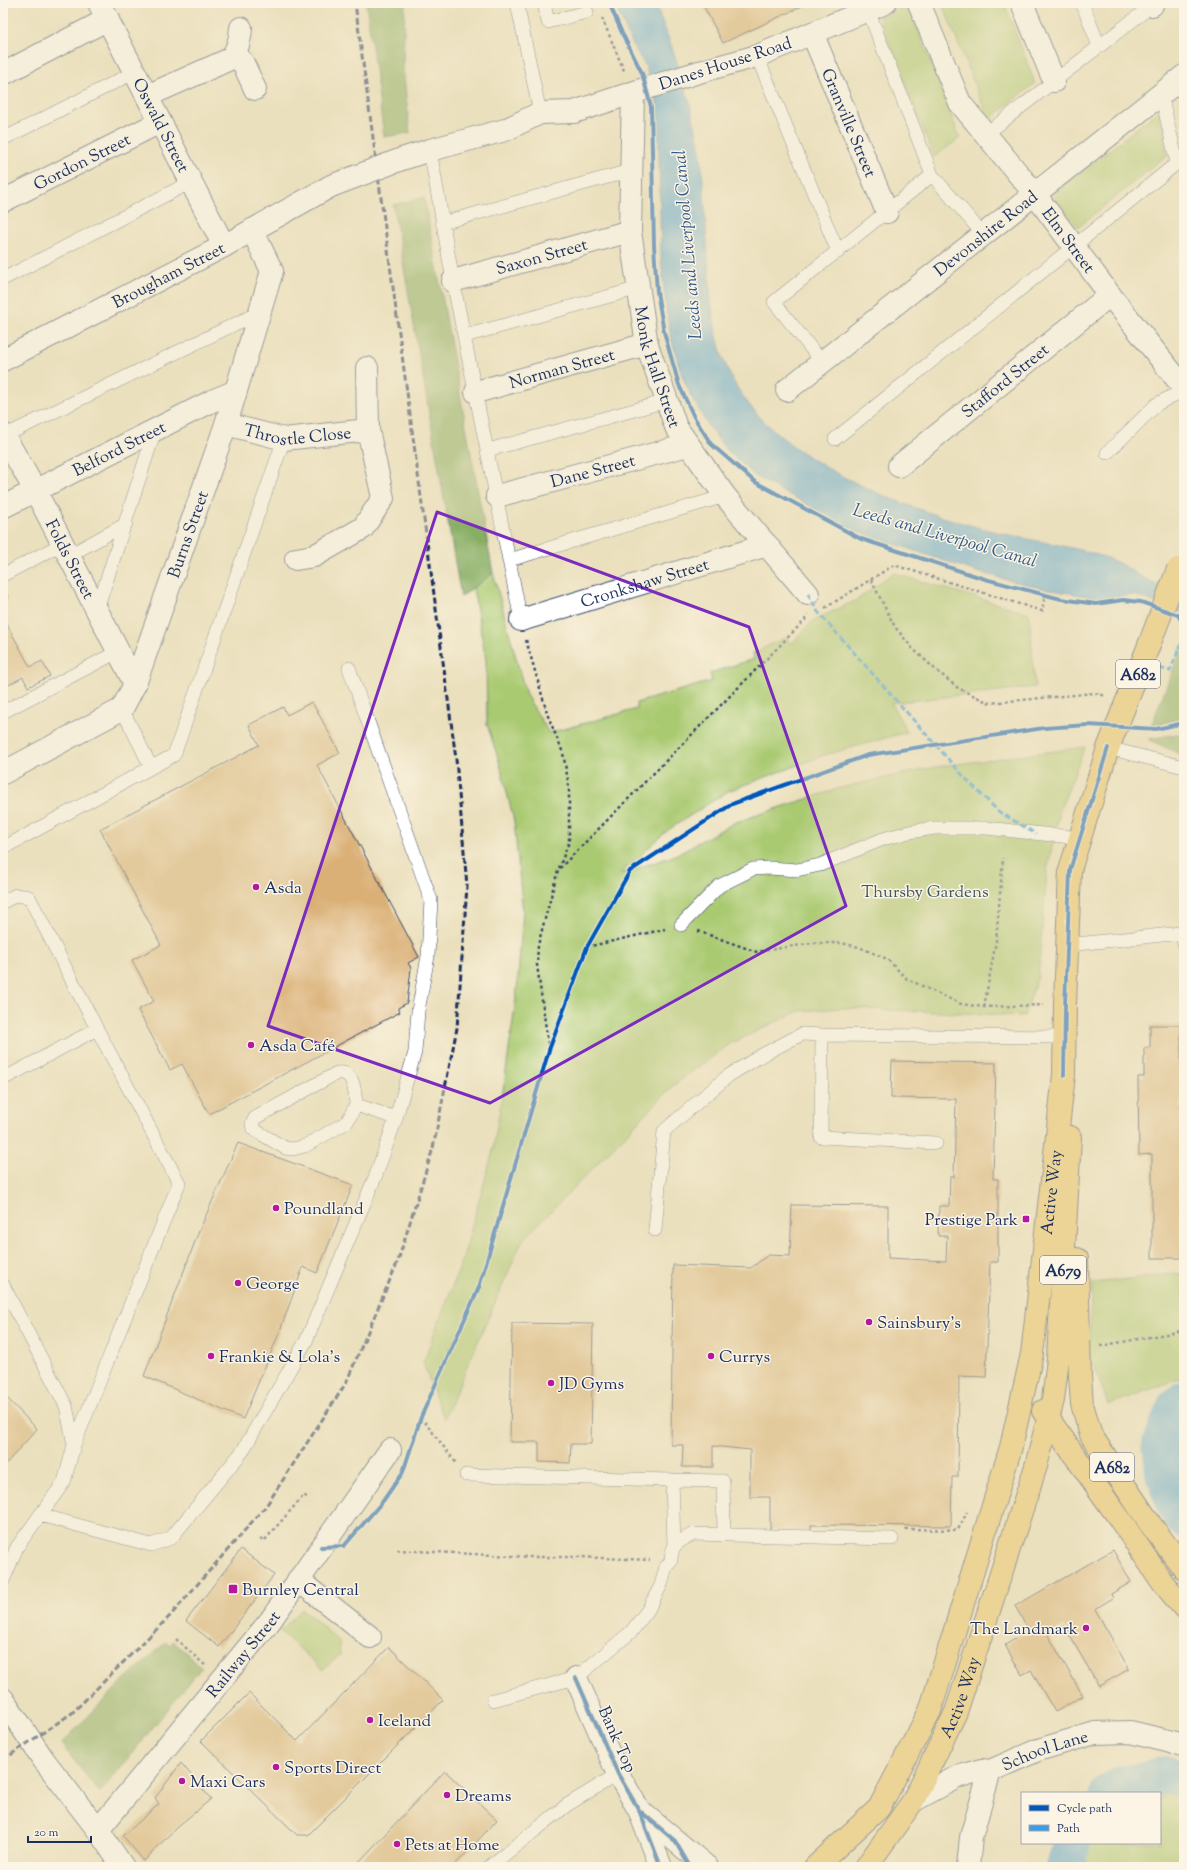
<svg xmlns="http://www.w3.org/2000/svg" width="1187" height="1870" font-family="'Sorts Mill Goudy',serif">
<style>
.green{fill:#aaca72;stroke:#627c68}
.forest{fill:#87ae64;stroke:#516e61}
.water{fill:#62abda;stroke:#3e6d9c}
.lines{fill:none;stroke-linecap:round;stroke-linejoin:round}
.river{stroke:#62abda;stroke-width:38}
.building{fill:#dab077}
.service-casing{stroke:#3a4a6c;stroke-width:14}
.minor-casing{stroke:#3a4a6c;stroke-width:24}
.primary-casing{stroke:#3a4a6c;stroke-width:24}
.path{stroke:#3a4a6c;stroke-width:2.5;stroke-dasharray:3 3;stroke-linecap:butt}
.service{stroke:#fff;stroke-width:13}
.minor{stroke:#fff;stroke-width:22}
.primary{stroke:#eec569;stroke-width:22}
.rail{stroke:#1b2f5e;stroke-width:3;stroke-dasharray:6 3;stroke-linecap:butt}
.minor-bridge-casing{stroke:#3a4a6c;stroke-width:24;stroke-linecap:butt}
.primary-bridge-casing{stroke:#3a4a6c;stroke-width:24;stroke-linecap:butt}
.minor-bridge{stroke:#fff;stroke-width:22}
.primary-bridge{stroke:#eec569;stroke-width:22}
.quiet{stroke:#3b9de6;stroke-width:3;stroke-dasharray:6 3;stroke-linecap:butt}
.cycleway-casing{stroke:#fcf5e5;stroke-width:6}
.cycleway{stroke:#0057b8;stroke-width:4}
.marked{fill:none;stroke:#7b2cbf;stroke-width:3;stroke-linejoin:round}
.poi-dot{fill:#b5179e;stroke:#fcf5e5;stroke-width:1.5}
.labels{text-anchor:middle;stroke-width:3;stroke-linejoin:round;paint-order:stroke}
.shield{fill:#fcf5e5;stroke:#5e6a86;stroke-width:1}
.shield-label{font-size:16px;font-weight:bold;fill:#1b2f5e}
.street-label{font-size:17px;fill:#1b2f5e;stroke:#fcf5e5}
.poi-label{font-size:17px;fill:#1b2f5e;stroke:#fcf5e5;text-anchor:start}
.park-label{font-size:17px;fill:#3f5663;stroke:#fcf5e5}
.water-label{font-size:18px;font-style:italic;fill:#345a89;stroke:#fcf5e5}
</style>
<rect width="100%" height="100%" fill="#fcf5e5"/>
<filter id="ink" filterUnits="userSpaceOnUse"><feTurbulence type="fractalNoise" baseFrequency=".025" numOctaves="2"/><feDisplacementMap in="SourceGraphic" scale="8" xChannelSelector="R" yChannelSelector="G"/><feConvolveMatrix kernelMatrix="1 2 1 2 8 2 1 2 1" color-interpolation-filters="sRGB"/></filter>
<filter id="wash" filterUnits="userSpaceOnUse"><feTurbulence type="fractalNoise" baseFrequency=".012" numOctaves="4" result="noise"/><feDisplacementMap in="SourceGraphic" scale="16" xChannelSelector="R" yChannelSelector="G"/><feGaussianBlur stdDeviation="0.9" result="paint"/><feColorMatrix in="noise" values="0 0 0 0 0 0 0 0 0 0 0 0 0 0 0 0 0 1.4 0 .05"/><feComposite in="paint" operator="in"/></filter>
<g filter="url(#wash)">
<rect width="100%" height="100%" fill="#ebe0bd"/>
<path class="green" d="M942,3H1004L1035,83L989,120Z
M909,5L960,138L934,157L879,17Z
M1160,110L1167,155L1078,227L1053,194Z
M493,573L526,695L549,733L637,709L636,703L712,681L710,673L754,659L753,653L785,638L792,643L814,620L857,600L893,573L1029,613L1035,687L891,703L907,732L825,755L728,791L668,830L620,874L671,857L736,822L840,788L935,767L1085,747L1060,810L1047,871L1038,977L1024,1016L846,1008L799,1011L730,1044L675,1084L522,1241L444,1419L423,1363L462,1261L492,1155L505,1079L517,991L523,912L514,821L500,764L487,724L486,660L473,588Z
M1184,1273V1377L1108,1405L1089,1351L1093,1283Z
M302,1609L319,1623L339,1642L340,1655L323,1670L280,1631Z
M1166,1794L1184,1797V1867H1076L1091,1843H1160V1796Z"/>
<path class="forest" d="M366,3H405L403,66L410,133L384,137Z
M424,197L493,573L461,597L393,205Z
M1182,646L1184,647V718L1151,726Z
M1184,733V756L1148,739Z
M173,1641L202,1667L100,1793L61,1744L115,1689L166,1642L170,1645Z"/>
<path class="water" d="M614,3H655C676,56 696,111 702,168C705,202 706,237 709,271C710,286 710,302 713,316C716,334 720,352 727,368C766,462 914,513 1005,534C1040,542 1077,547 1110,559C1122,564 1131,571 1142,577C1154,584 1171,588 1184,592V613L1134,595L1097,598L1035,587L977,572L854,530L755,476L725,448L708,426L691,396L681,373L672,342L666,308L661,259L658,108L645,65L634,47Z"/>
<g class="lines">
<path class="river" d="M1184,1400L1175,1408L1161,1444L1165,1478L1180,1515L1184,1520
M1108,1793L1124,1784L1167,1775L1184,1780
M1065,1867L1071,1843"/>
</g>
<g id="blocks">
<path class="building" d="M702,3H809L723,43Z
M3,589L8,598L3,601Z
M3,617L30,667L42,661L50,676L28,687L23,677L3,688Z
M312,702L340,753L317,765L419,957L408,963L411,968L407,1003L398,1008L400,1012L209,1114L182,1064L170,1070L138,1010L154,1001L132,960L161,945L100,829L259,745L249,725L283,707L287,715Z
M1150,1025H1181V1110H1184V1145H1182V1258H1152V1154L1139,1155L1138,1077H1144V1048H1150Z
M892,1061L996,1063L993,1179H998V1262H990L986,1377L959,1376L958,1477H952L951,1526L811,1525V1531L770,1530V1497H750V1450L713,1446V1467H682L683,1445H671L673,1265L751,1268L768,1255L790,1256L792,1205L888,1206V1258L946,1261L947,1236H938L939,1206H949L950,1177H954L956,1099L891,1098Z
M238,1143L353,1185L317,1273L303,1267L278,1336L243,1419L144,1376L199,1231Z
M512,1323L593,1324L591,1444H571L570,1463L539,1462V1442H510Z
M3,1394L37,1429L3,1467Z
M241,1549L274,1575L219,1647L186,1621Z
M1113,1550L1131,1582L1111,1594L1113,1598L1095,1609L1129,1669L1099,1686L1064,1626L1048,1635L1083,1696L1055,1712L1031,1670L1022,1675L1005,1645L1029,1631L1015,1606Z
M389,1647L443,1700L308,1835H297L201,1741L249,1693L297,1741Z
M181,1763L211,1799L177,1827L144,1861L123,1836L159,1804L155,1798Z
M445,1771L497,1820L453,1867H354Z"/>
</g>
</g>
<g filter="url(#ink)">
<use href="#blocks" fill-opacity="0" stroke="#3a4a6c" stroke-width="1"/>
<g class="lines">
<g class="service-casing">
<path id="service" d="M517,3L540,113
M544,3L548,22L587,12
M1082,3L1099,46
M757,56L838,252
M986,134L1155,3
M3,139L135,72
M430,150L453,281L521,620
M932,175L983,234
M442,223L633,170
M3,279L191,182
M465,336L639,288
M822,362L774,302L932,175L868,10
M4,436L260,312
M835,439L1177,163L1161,94
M488,450L667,401
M1107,453L1157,404L1184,390
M68,556L126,524
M509,560L725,496
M3,575L62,544
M97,610L155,430
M122,709L151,767
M3,712L119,651
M1108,748L1184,767
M3,848L174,755L284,439
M3,902L16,895L29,897L97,1029L179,1183L74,1445
M681,925L719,886L753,869L770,868L797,870L820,865L883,839L909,832L935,828H986L1080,838
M1067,945L1181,933L1184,943
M3,1079L97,1029
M356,1105L347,1122L305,1146L293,1149L285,1148L253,1129L252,1124L255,1118L337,1073C355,1070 355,1093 356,1105L396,1118
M936,1143L821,1137L822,1035L1065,1037
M655,1230L664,1131L728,1076L762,1055L802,1034L822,1035
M3,1285L66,1406L74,1445L64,1482L17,1547L3,1581
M466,1475L672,1480
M40,1515L151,1545L171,1538L242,1452L306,1341L376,1175L396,1118L415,1052L418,1011L428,956L431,900L349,668
M674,1547L672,1480L723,1481L724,1535
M493,1700L576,1678L631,1632L648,1610L661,1585L666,1567L671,1561C671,1543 680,1541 694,1534L892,1539
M489,1867L567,1805L618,1774"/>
</g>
<g class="minor-casing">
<g id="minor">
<path id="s1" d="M99,3L224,246"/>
<path id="s2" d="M919,3L960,103L1034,193L1110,295L1184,388"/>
<path d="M1022,3L1054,81"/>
<path d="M1151,3L1152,5"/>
<path id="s3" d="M812,33L887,212"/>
<path d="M235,53L243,63L255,89"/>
<path d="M699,72L757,56L885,3"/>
<path d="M3,74L108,19"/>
<path id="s4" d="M633,93L630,231L647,345L667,401L676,427L725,496L808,594"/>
<path d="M147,96L230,59C238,50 240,40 241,28"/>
<path d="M402,159L430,150L505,130L540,113L574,112L641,90"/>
<path id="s5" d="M3,201L160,122"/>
<path id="s6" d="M453,281L630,231"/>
<path id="s7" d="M3,360L224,246L331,186"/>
<path d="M367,368L368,430"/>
<path id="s8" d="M787,390L1184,76"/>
<path id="s9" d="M476,392L647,344"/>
<path id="s10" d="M226,424L284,439L368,430L383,498L363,528L314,556L296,559"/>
<path id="s11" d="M3,434L35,490L135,684"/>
<path id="s12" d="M899,466L1110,295"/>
<path id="s13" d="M497,496L688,445"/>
<path id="s14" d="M3,507L212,401L236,391"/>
<path id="s15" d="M521,620L767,545"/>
<path id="s16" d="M3,773L122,709L135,684L226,424L272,271L252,230"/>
<path d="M298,1580L370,1637"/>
<path d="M576,1678L618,1774L639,1810L661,1867"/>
<path d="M3,1699L43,1759L98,1830L123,1867"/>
<path id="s17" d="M913,1801L957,1777L981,1770L990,1771L1038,1750L1095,1733L1130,1732L1184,1745"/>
<path d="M641,1812L707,1867"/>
<path id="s18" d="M98,1830L270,1621L390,1450"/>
<path d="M968,1867L971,1837L990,1771"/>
</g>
</g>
<g class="primary-casing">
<g id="primary">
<path d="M1077,1259L1080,1376L1082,1404L1091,1435L1151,1525L1184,1569"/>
<path d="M1043,1411L1119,1518L1163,1583L1184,1608"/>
<path id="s19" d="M815,1867L879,1808L930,1711L1011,1447L1032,1354L1064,1075L1065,1004L1070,870L1108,748L1149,645"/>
<path id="s20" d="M866,1867L913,1801L956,1712L1036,1466L1053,1400L1058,1359L1070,1137"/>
</g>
</g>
<path class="path" d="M609,3L622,33L639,68
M602,18L625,73
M654,219V234
M725,456L755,482L861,539L985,579L1061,599L1096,604L1123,600L1142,603
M871,580L895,627L913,649L936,670L958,688L989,703L1095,693L1106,696
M825,608L894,565L1042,611L1045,595
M526,640L548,716L563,753L569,786V842L559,868
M698,931L757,952L812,943H841L859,947L887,959L907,979L961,1004L984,1007L1044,1005
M587,947L665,929
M984,1007L996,941L1003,858
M549,1050L537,965L538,945L558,870L805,620L807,615
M1100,1346L1177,1332L1184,1329
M421,1417L456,1463
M905,1529L958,1530L967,1512
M260,1539L264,1541L304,1495L309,1499
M397,1550L531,1557H580L650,1560
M176,1639L206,1666"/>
<use href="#service" class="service"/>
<use href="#minor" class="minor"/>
<use href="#primary" class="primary"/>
<path class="rail" d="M3,1760L72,1713L169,1617L266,1506L346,1383L398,1261L433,1148L457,1028L467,886L456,759L355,3"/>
<g class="minor-bridge-casing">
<path id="minor-bridge" d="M641,90L699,72
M331,186L402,159"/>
</g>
<g class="primary-bridge-casing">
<path id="primary-bridge" d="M1149,645L1178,569"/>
</g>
<use href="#minor-bridge" class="minor-bridge"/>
<use href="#primary-bridge" class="primary-bridge"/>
<path class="quiet" d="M808,594L818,612L964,777L998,811L1036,834
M1142,663L1170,671L1184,637"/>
<g class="cycleway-casing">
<path id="cycleway" d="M609,3L622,33L642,73L651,107L654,245L657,292L664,332L679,385L694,417L711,444L755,482L861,539L985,579L1061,599L1096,604L1123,600L1141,602L1178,615L1184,625
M1064,1075L1065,1004L1070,870L1108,748
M321,1547L344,1546L383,1501L403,1472L421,1417L479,1287L549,1050L587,947L630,871L732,804L868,755L1044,728L1088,725L1156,729L1184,723
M576,1678L618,1774L639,1810L661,1867
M640,1811L675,1841L690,1867"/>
</g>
<use href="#cycleway" class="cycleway"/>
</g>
</g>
<path d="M0 0H1187V1870H0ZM437,512L749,627L846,906L490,1103L268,1026Z" fill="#ebe0bd" fill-opacity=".55" fill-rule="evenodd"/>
<path class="marked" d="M437,512L749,627L846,906L490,1103L268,1026Z"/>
<g class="poi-dot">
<circle cx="256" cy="887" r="4"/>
<circle cx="251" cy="1045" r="4"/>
<circle cx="276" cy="1208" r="4"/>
<rect x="1022" y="1215" width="8" height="8" rx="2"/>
<circle cx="238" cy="1283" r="4"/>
<circle cx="869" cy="1322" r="4"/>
<circle cx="211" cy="1356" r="4"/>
<circle cx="711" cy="1356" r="4"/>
<circle cx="551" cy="1383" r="4"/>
<rect x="228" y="1584" width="10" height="10" rx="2"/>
<circle cx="1086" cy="1628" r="4"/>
<circle cx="370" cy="1720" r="4"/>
<circle cx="276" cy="1767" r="4"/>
<circle cx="182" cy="1781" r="4"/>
<circle cx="447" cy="1795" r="4"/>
<circle cx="397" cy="1844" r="4"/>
</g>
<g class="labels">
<g class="shield">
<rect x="1116" y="660" width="44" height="28" rx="3"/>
<rect x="1040" y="1256" width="46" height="28" rx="3"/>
<rect x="1090" y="1453" width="44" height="28" rx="3"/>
</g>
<g class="shield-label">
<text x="1138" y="680">A682</text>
<text x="1063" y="1276">A679</text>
<text x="1112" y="1473">A682</text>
</g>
<g class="street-label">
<text transform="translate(725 63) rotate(-18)" y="6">Danes House Road</text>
<text dy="6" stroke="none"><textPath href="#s3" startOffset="97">Granville Street</textPath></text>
<text dy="6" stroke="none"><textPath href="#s1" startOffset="137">Oswald Street</textPath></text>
<text dy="6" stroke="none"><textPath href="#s5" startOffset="88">Gordon Street</textPath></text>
<text dy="6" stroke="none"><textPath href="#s8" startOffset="253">Devonshire Road</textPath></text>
<text dy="6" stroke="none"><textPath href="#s2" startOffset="283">Elm Street</textPath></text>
<text dy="6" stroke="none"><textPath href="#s6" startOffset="92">Saxon Street</textPath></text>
<text dy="6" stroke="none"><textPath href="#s7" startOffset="186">Brougham Street</textPath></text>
<text dy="6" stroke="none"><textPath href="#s4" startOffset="277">Monk Hall Street</textPath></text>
<text dy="6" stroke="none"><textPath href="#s9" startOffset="89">Norman Street</textPath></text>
<text dy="6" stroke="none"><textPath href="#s12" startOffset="136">Stafford Street</textPath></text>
<text dy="6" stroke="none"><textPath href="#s10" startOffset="73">Throstle Close</textPath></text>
<text dy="6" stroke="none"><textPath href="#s14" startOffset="130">Belford Street</textPath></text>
<text dy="6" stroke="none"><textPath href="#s13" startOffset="99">Dane Street</textPath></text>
<text dy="6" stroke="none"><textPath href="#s16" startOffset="322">Burns Street</textPath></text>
<text dy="6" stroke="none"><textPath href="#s11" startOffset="142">Folds Street</textPath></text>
<text dy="6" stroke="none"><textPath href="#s15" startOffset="129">Cronkshaw Street</textPath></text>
<text dy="6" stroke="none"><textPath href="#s19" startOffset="731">Active Way</textPath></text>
<text dy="6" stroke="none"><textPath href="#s18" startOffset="228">Railway Street</textPath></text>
<text dy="6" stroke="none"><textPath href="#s20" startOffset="195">Active Way</textPath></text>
<text transform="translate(618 1739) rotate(66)" y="6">Bank Top</text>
<text dy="6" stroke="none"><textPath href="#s17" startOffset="143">School Lane</textPath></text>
</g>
<g class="poi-label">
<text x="264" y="893">Asda</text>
<text x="259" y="1051">Asda Café</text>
<text x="284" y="1214">Poundland</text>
<text x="1018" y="1225" text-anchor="end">Prestige Park</text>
<text x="246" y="1289">George</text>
<text x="877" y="1328">Sainsbury's</text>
<text x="219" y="1362">Frankie &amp; Lola's</text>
<text x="719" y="1362">Currys</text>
<text x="559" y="1389">JD Gyms</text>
<text x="242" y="1595">Burnley Central</text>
<text x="1078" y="1634" text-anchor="end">The Landmark</text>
<text x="378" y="1726">Iceland</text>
<text x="284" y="1773">Sports Direct</text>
<text x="190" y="1787">Maxi Cars</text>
<text x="455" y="1801">Dreams</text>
<text x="405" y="1850">Pets at Home</text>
</g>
<g class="park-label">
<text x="925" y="897">Thursby Gardens</text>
</g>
<g class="water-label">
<text transform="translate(687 245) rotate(-95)" y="6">Leeds and Liverpool Canal</text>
<text transform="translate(945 535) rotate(16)" y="6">Leeds and Liverpool Canal</text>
</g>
</g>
<rect width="1187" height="1870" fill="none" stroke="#fcf5e5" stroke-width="16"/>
<rect x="1021" y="1792" width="140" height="52" fill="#fcf5e5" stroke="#a2a6af"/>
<rect x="1029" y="1805" width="20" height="6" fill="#0057b8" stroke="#a2a6af"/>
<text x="1057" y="1812" font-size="12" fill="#1b2f5e">Cycle path</text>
<rect x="1029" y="1825" width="20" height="6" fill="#3b9de6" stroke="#a2a6af"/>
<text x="1057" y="1832" font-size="12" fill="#1b2f5e">Path</text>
<path d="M28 1836v6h63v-6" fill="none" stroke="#1b2f5e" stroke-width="2"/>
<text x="34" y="1836" font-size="12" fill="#1b2f5e" stroke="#fcf5e5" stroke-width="3" paint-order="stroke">20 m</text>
</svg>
